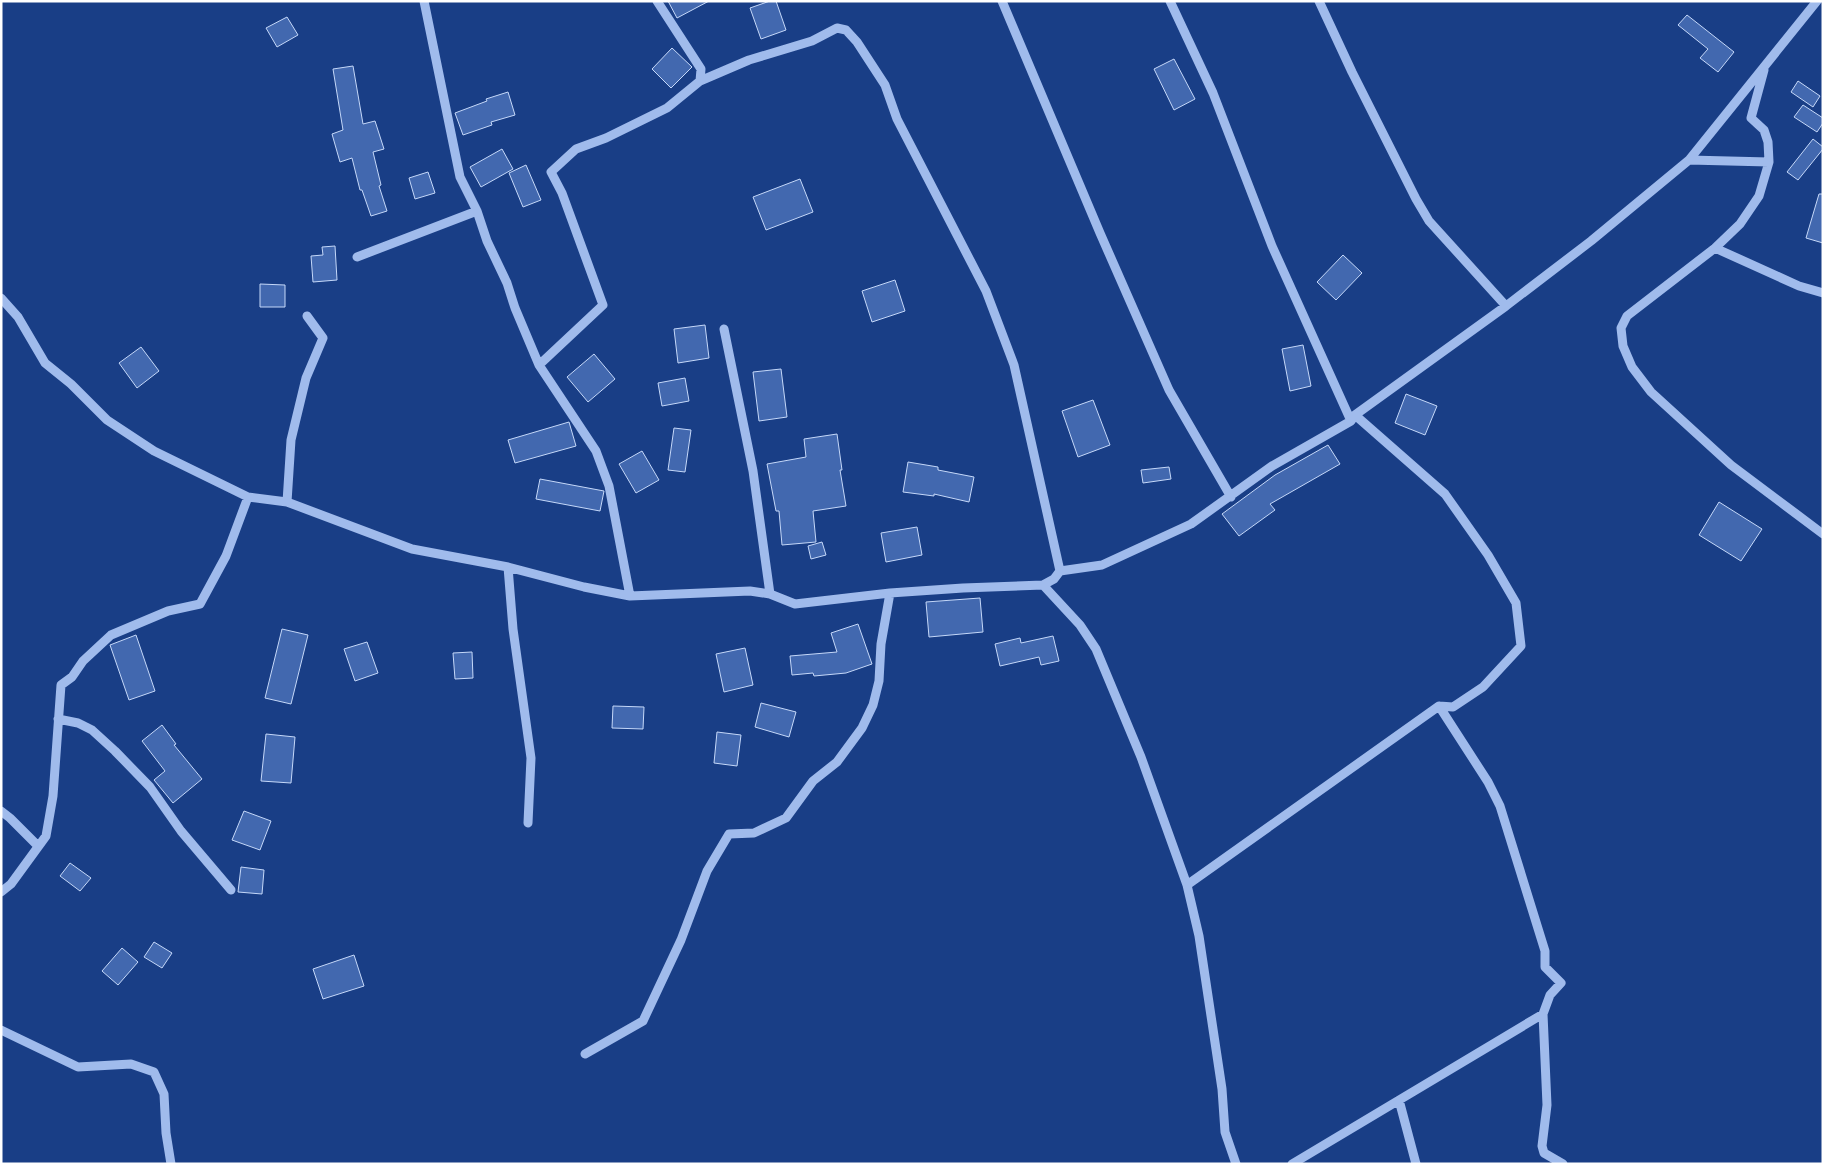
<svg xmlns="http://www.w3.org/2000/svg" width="1824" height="1165" font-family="Karla,sans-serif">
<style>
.building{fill:#4268af;stroke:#c5d8f9}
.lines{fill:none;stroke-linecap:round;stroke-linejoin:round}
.minor{stroke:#a0bbec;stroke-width:9}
</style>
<rect width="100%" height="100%" fill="#193e86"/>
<path class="building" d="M668,1H709L677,18Z
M770,1H776L786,30L761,39L750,8Z
M1687,15L1734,52L1718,72L1700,58L1708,49L1678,25Z
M287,17L298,35L277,47L266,28Z
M672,48L692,67L671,88L652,69Z
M1174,59L1195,99L1174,110L1154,69Z
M353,66L363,124L375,121L384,149L373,152L381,185L379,186L387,211L371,216L362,190H360L352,158L340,162L332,134L343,130L333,69Z
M1798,81L1820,96L1813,107L1791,92Z
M508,92L515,115L491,122L492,125L463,135L455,113L487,101L486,99Z
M1803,105L1823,118V123L1817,132L1794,117Z
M1813,139L1823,147V149L1798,180L1787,172Z
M502,149L513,169L481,187L470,167Z
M526,165L541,200L523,207L509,173Z
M428,172L435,193L415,199L409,178Z
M800,179L813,212L766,230L753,197Z
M1819,194H1823V243L1806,238Z
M335,246L337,280L313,282L311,256L323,255L322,247Z
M1343,255L1362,273L1336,300L1317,282Z
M895,280L905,311L872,322L862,291Z
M260,284L285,285V307H260Z
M705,325L709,358L678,363L674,329Z
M1303,345L1311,386L1290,391L1282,349Z
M141,347L159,371L137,388L119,363Z
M594,354L615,379L588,402L567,377Z
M781,369L787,417L759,421L753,372Z
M685,378L689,401L662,406L658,383Z
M1406,394L1437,406L1425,435L1395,423Z
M1093,400L1110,445L1078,457L1062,411Z
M569,422L576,446L515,463L508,440Z
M674,428L691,430L685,472L668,470Z
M837,434L842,470H840L846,506L813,511L816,542L782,545L779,511H776L767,464L806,457L804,439Z
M1328,445L1340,464L1270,504L1275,510L1239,536L1222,514L1275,475Z
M642,451L659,480L636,493L619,464Z
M908,462L938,467V470L974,477L969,502L934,494V496L903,492Z
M1169,467L1171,479L1143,483L1141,470Z
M540,479L604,491L600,511L536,499Z
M1719,502L1762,529L1741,561L1699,535Z
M917,527L922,555L886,562L881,533Z
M822,542L826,555L811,559L808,546Z
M980,598L983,632L929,637L926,602Z
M858,624L872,664L846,673L814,676L813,673L792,675L790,656L837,652L831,633Z
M282,629L308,635L291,704L265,698Z
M136,635L155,691L129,700L110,645Z
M1053,636L1059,661L1041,665L1039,657L1000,666L995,644L1020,638L1021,643Z
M367,642L378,673L355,681L344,649Z
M745,648L753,685L724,692L716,654Z
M472,652L473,678L455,679L453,653Z
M761,703L796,712L789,737L755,727Z
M613,706L644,707L643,729L612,728Z
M162,725L176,744L174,745L202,779L173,803L154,780L165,771L142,741Z
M717,732L741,735L737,766L714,763Z
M266,734L295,737L291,783L261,781Z
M244,811L271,821L260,850L232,840Z
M70,863L91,878L80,891L60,876Z
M241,867L264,870L262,894L238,892Z
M154,942L172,953L162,968L144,957Z
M122,948L138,962L118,985L102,971Z
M354,955L364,986L323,999L313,969Z"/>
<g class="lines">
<path class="minor" d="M424,1L460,177L477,211L487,241L507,283L515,308L539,365L596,451L609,486L630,596
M657,1L701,69L700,81L749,60L812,41L837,28L846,30L857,42L885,85L897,119L986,291L1014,365L1060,571
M1002,1L1100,233L1169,390L1231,497
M1170,1L1213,93L1272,246L1351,421
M1319,1L1352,72L1416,199L1429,221L1506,306
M1764,70L1751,118L1764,130L1768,142L1769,162L1759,196L1740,224L1715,248L1627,316L1621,328L1623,346L1632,367L1651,392L1731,465L1823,534
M1689,160L1769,162
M1715,248L1799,286L1823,293
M357,257L477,211
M1,298L18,317L45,363L71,384L107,420L154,451L248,497L287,502L412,549L508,567L584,587L630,596L750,591L770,594L795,604L890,593L963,588L1043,585L1054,579L1060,571L1102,565L1191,524L1272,466L1351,421L1355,415L1506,306L1591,241L1689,160L1817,1
M724,329L753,471L770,594
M539,365L603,305L562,193L551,172L576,149L606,138L667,108L700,81
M287,502L291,440L306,378L323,338L307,316
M508,567L513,629L531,758L528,823
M1043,585L1080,625L1096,649L1141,757L1187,885L1199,936L1222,1089L1225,1132L1236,1164
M58,719L78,723L92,730L115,751L150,787L181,831L231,890
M1,811L10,818L38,846
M1187,885L1439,706
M1,892L11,884L46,836L53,796L61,685L72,677L83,661L111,635L168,611L200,604L226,556L248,497
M1543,1014L1547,1105L1542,1146L1544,1153L1563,1164
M1,1030L78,1067L131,1064L154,1072L164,1094L166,1133L171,1164
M585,1054L643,1021L681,940L707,871L729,834L754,833L786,818L813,781L837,762L862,728L873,705L879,681L881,644L890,593
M1399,1100L1416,1164
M1292,1164L1543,1014L1550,995L1561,983L1545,967V951L1500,806L1488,782L1439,706L1453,707L1483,687L1521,646L1516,603L1488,555L1445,494L1355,415"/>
</g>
<rect width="1824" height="1165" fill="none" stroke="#ffffff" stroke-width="5"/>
</svg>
